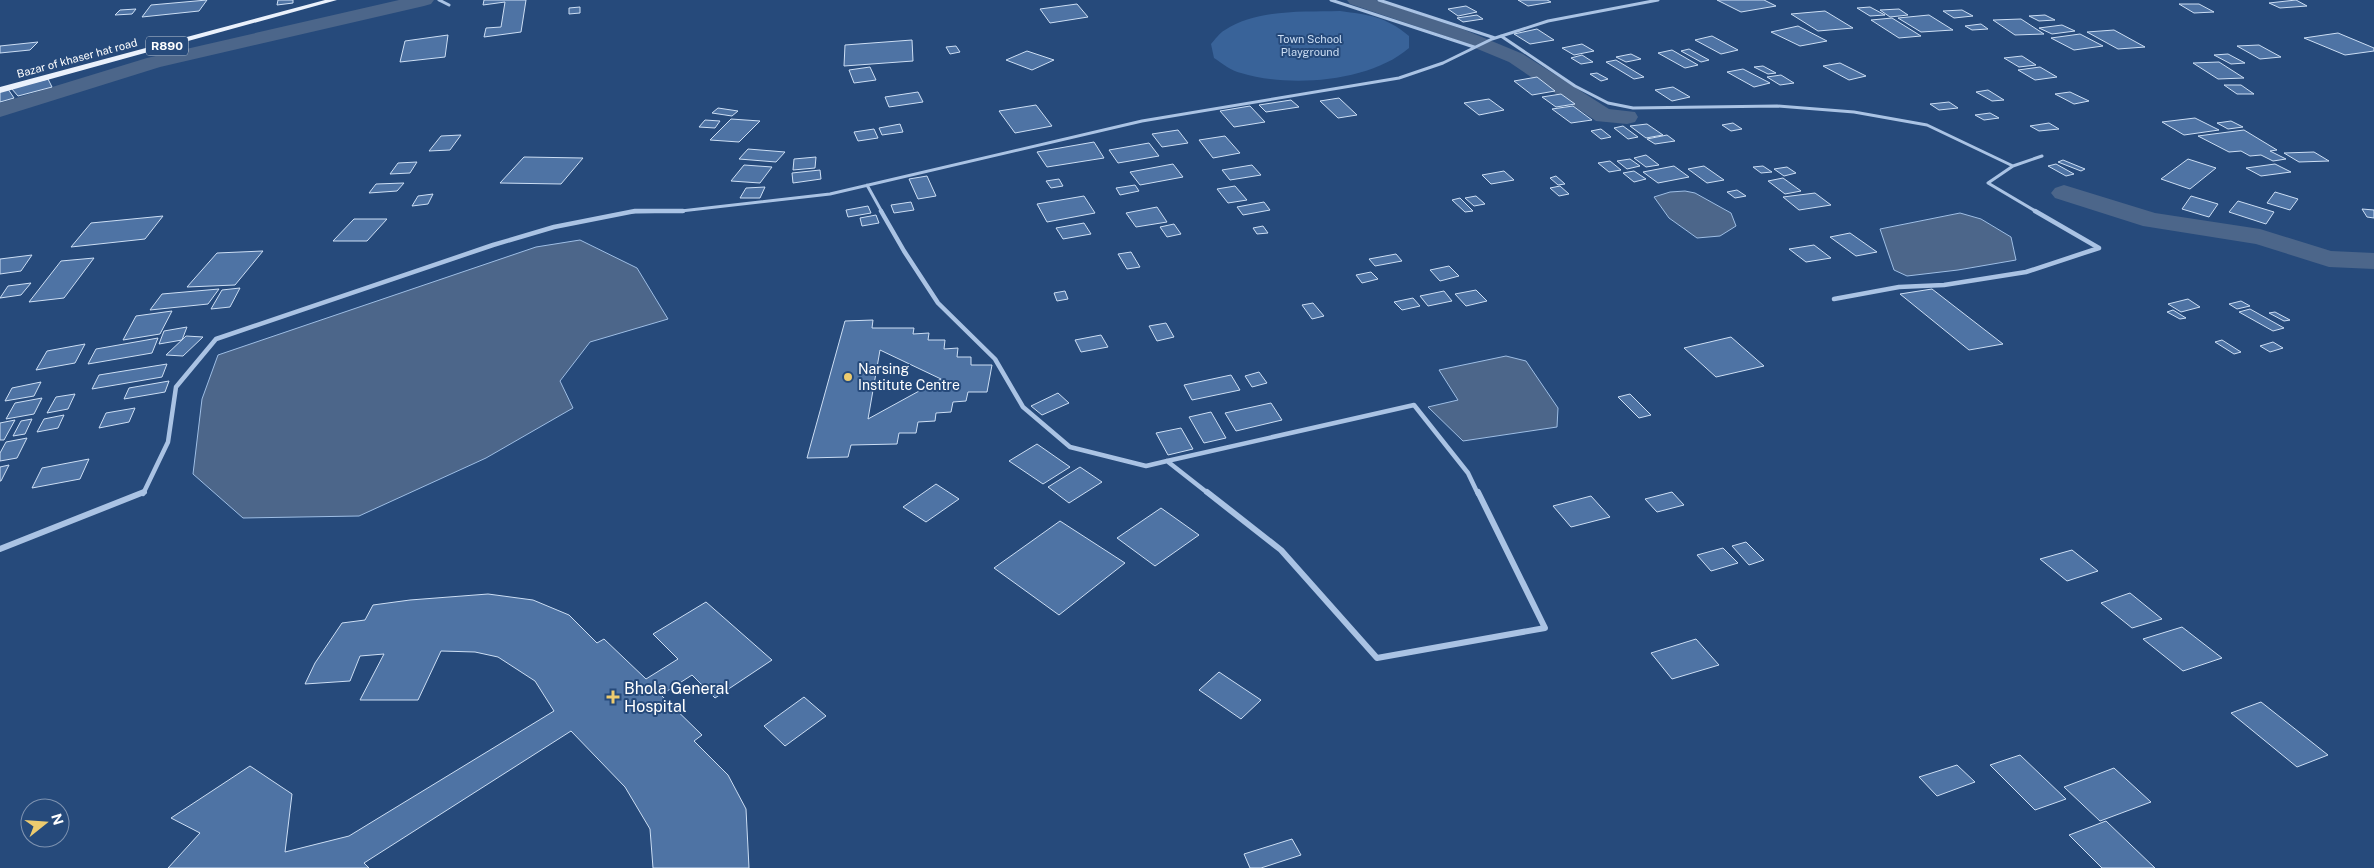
<svg xmlns="http://www.w3.org/2000/svg" width="2374" height="868" font-family="'Public Sans',sans-serif">
<style>
.green{fill:#396399}
.water{fill:#4c668a;stroke:#9ebee5}
.lines{fill:none;stroke-linecap:round;stroke-linejoin:round}
.canal{fill:#4c668a;fill-rule:evenodd}
.building{fill:#4e73a4;stroke:#ccdef4;fill-rule:evenodd}
.minor-far2{stroke:#aac3e4;stroke-width:3}
.minor-far1{stroke:#aac3e4;stroke-width:4.5}
.minor{stroke:#aac3e4;stroke-width:6}
.primary{fill:#eaf1fc;fill-rule:evenodd}
.poi-dot{fill:#edcb6f;stroke:#264a7b;stroke-width:2}
.labels{text-anchor:middle;stroke-width:4;stroke-linejoin:round;paint-order:stroke}
.far-park-label{font-size:11px;fill:#ccdef4;stroke:#264a7b}
.far-street-label{font-size:11px;fill:#fff;stroke:#264a7b}
.shield{fill:#264a7b;stroke:#bec9d7;stroke-width:1}
.shield-label{font-size:12px;font-weight:bold;fill:#fff}
.poi-label{font-size:14px;fill:#fff;stroke:#264a7b;text-anchor:start}
.near-poi-label{font-size:16px;fill:#fff;stroke:#264a7b;text-anchor:start}
</style>
<rect width="100%" height="100%" fill="#264a7b"/>
<path class="green" d="M1340,11C1369,15 1385,16 1409,36V48C1370,82 1289,88 1241,73C1231,71 1222,63 1214,58L1211,44C1215,40 1219,33 1225,30C1257,9 1302,12 1340,11Z"/>
<path class="water" d="M1685,191L1695,193L1731,213L1736,226L1720,236L1697,238L1669,218L1654,197L1670,192Z
M1960,213L1981,219L2011,237L2016,260L1958,270L1907,276L1894,270L1880,229Z
M580,240L637,268L668,319L590,342L560,381L573,408L486,458L359,516L243,518L193,474L202,399L218,355L536,247Z
M1506,356L1526,361L1558,408L1557,427L1463,441L1428,407L1458,400L1439,370Z"/>
<g class="lines">
<path class="canal" d="M399,0H434L431,4L424,6L160,67L0,117V103L147,58Z
M1347,0H1376L1465,30L1523,54L1609,109L1635,112L1638,117L1635,122L1627,124L1596,121L1509,62L1451,38L1350,4Z
M2064,185L2155,213L2260,229L2331,251L2374,253V269L2329,267L2256,244L2143,226L2055,198L2051,193L2055,188Z"/>
</g>
<path class="building" d="M207,0L199,11L142,17L151,5Z
M278,0H293V3L277,5Z
M484,0H526L521,32L484,37L486,28L501,27L505,2L483,5Z
M1518,0H1547L1551,2L1528,6Z
M1717,0H1764L1776,6L1741,12Z
M2296,0L2307,6L2280,8L2269,3Z
M1077,4L1088,17L1050,23L1040,9Z
M2179,4H2199L2214,12L2194,13Z
M1466,6L1477,12L1458,16L1448,9Z
M580,7V13L569,14V8Z
M1870,7L1885,15L1870,16L1857,8Z
M136,9L132,14L115,15L120,10Z
M1899,9L1908,15L1890,17L1880,10Z
M1962,10L1973,16L1954,18L1943,11Z
M1825,11L1853,28L1818,31L1791,14Z
M1477,15L1483,19L1463,22L1457,18Z
M1929,15L1953,30L1921,32L1898,18Z
M2045,15L2055,20L2039,21L2029,16Z
M1892,18L1921,36L1899,38L1871,20Z
M2021,19L2044,34L2015,35L1993,20Z
M1981,24L1988,29L1972,30L1965,26Z
M2062,25L2075,31L2052,34L2039,28Z
M1798,26L1827,41L1800,46L1771,32Z
M1537,29L1554,40L1530,44L1514,34Z
M2114,30L2145,47L2118,49L2087,32Z
M2338,33L2374,48V51L2345,55L2304,38Z
M2080,34L2103,46L2074,50L2051,38Z
M448,35L445,57L400,62L405,41Z
M1712,36L1738,50L1721,54L1695,40Z
M912,40L913,61L844,66L845,45Z
M38,42L30,50L0,53V46Z
M1582,44L1594,51L1574,55L1562,48Z
M2259,45L2281,57L2260,59L2237,46Z
M956,46L960,52L950,54L946,47Z
M1689,49L1709,60L1701,62L1681,51Z
M1672,50L1698,65L1685,68L1658,53Z
M1027,51L1054,60L1032,70L1006,60Z
M1631,54L1641,59L1626,62L1616,57Z
M2228,54L2245,63L2231,64L2214,55Z
M1582,55L1593,62L1581,64L1571,58Z
M2022,56L2036,65L2019,67L2004,58Z
M1616,60L1644,77L1634,79L1606,62Z
M2219,62L2244,78L2218,79L2193,63Z
M1840,63L1866,76L1849,80L1823,66Z
M1763,66L1776,73L1768,74L1754,67Z
M870,67L876,80L854,83L849,70Z
M2040,67L2057,77L2035,80L2018,70Z
M1743,69L1770,83L1754,87L1727,72Z
M1597,73L1608,79L1601,81L1590,74Z
M1781,75L1794,83L1780,85L1767,77Z
M1537,77L1555,91L1532,95L1514,81Z
M48,79L52,87L18,96L11,88Z
M2224,85H2241L2254,94H2237Z
M1673,87L1690,97L1672,101L1655,90Z
M8,89L14,98L0,102V91Z
M1988,90L2004,100L1992,101L1976,92Z
M918,92L923,102L889,107L885,97Z
M2070,92L2089,101L2074,104L2055,94Z
M1561,94L1575,104L1556,107L1542,97Z
M1339,98L1357,115L1338,118L1320,101Z
M1489,99L1504,110L1479,115L1464,103Z
M1291,100L1299,107L1266,112L1259,105Z
M1949,102L1958,108L1939,110L1930,104Z
M1036,105L1052,126L1015,133L999,111Z
M1250,106L1265,122L1234,127L1220,111Z
M1573,106L1592,120L1571,123L1552,109Z
M718,108L738,111L732,116L712,113Z
M1990,113L1999,118L1984,120L1975,115Z
M2195,118L2219,130L2184,135L2162,122Z
M731,119L760,121L739,142L710,140Z
M705,120L720,121L715,128L699,127Z
M2231,121L2243,127L2228,129L2217,123Z
M1733,123L1742,129L1731,131L1722,125Z
M2049,123L2059,129L2039,131L2030,126Z
M900,124L903,132L882,135L879,128Z
M1647,124L1663,135L1646,138L1630,126Z
M1623,126L1638,137L1628,139L1614,128Z
M874,129L878,138L858,141L854,132Z
M1601,129L1611,137L1601,139L1591,131Z
M1178,130L1188,143L1162,147L1152,134Z
M2244,130L2277,150L2270,151L2286,159L2273,161L2261,155L2250,156L2241,151L2229,152L2198,136Z
M461,135L450,150L429,151L441,136Z
M1667,135L1675,141L1655,144L1647,139Z
M1225,136L1240,153L1213,158L1199,140Z
M1094,142L1104,158L1047,167L1037,152Z
M1149,143L1159,156L1118,163L1109,150Z
M748,149L785,152L776,162L739,159Z
M2314,152L2329,161L2299,162L2284,153Z
M1646,155L1659,165L1646,167L1634,158Z
M524,157L583,158L561,184L500,183Z
M816,157L815,168L793,170L794,159Z
M1630,159L1640,166L1627,169L1617,161Z
M2188,159L2216,168L2190,189L2161,179Z
M2063,160L2085,169L2081,171L2058,162Z
M1610,161L1621,170L1609,172L1598,163Z
M417,162L410,173L390,174L398,163Z
M1173,164L1183,177L1140,185L1130,172Z
M2056,164L2074,174L2066,176L2048,166Z
M2275,164L2291,172L2261,176L2246,168Z
M744,165L772,167L760,183L731,181Z
M1252,165L1261,175L1230,180L1222,170Z
M1674,166L1689,177L1658,183L1643,172Z
M1704,166L1724,180L1707,183L1688,169Z
M1763,166L1772,172L1761,173L1753,167Z
M1787,167L1796,173L1784,176L1774,169Z
M820,170L821,179L793,183L792,173Z
M1504,171L1514,180L1491,184L1482,175Z
M1634,171L1646,179L1634,182L1623,173Z
M927,176L936,196L918,199L909,179Z
M1556,176L1565,184L1558,185L1550,178Z
M1783,178L1801,191L1785,194L1768,181Z
M1059,179L1063,186L1051,188L1046,181Z
M404,183L397,191L369,193L376,184Z
M1135,185L1139,191L1120,195L1116,188Z
M1235,186L1247,200L1228,203L1217,189Z
M1560,186L1569,194L1559,196L1550,188Z
M765,187L760,198H740L746,188Z
M1737,190L1746,196L1735,198L1727,192Z
M2275,192L2298,199L2290,210L2267,203Z
M1815,193L1831,205L1799,210L1783,197Z
M433,194L428,204L412,206L418,196Z
M1084,196L1095,213L1047,222L1037,204Z
M1476,196L1485,204L1474,206L1465,198Z
M2191,196L2218,204L2209,217L2182,209Z
M1460,198L1473,211L1465,212L1452,200Z
M2238,201L2274,212L2266,224L2229,212Z
M911,202L914,210L894,213L891,205Z
M1264,202L1270,210L1243,215L1237,207Z
M868,206L871,213L848,217L846,210Z
M1157,207L1167,222L1136,227L1126,213Z
M2362,209L2374,210V218L2367,217Z
M876,215L879,223L862,226L860,218Z
M163,216L145,239L71,247L91,223Z
M354,219H387L367,241H333Z
M1084,223L1091,234L1063,239L1056,228Z
M1174,224L1181,234L1167,237L1160,227Z
M1263,226L1268,233L1257,234L1253,228Z
M1850,233L1877,252L1856,256L1830,237Z
M1814,245L1831,258L1806,262L1789,249Z
M263,251L235,285L187,287L217,253Z
M1131,252L1140,267L1127,269L1118,254Z
M1396,254L1402,261L1375,266L1369,259Z
M32,255L21,271L0,274V259Z
M94,258L64,298L29,302L61,261Z
M1449,266L1459,276L1440,281L1430,270Z
M1371,272L1378,279L1362,283L1356,275Z
M31,283L21,295L0,298L8,286Z
M240,288L230,307L211,309L222,290Z
M219,289L208,304L150,310L162,294Z
M1932,289L2003,344L1969,350L1900,294Z
M1476,290L1487,301L1466,306L1455,294Z
M1065,291L1068,299L1057,301L1054,293Z
M1444,291L1452,301L1428,306L1420,296Z
M1413,298L1420,306L1402,310L1394,302Z
M2188,299L2200,307L2181,312L2168,304Z
M2241,301L2250,306L2237,309L2229,304Z
M1313,303L1324,316L1312,319L1302,305Z
M2250,309L2284,328L2273,331L2239,312Z
M2173,310L2186,318L2180,319L2167,312Z
M172,311L160,334L123,340L136,316Z
M2275,312L2290,320L2284,321L2269,313Z
M873,320L872,328H914L913,334L929,333L928,340H945L944,349L958,348L957,357H971V365H992L987,392H968L966,401L953,402L951,412L936,413L935,421L918,422L916,433H899L897,444L851,445L848,457L807,458L845,321ZM880,350L941,379L868,419Z
M1166,323L1174,337L1157,341L1149,326Z
M187,327L182,340L159,344L164,331Z
M1101,335L1108,347L1081,352L1075,340Z
M186,336L203,337L183,356L166,355Z
M1731,337L1764,366L1716,377L1684,348Z
M158,338L152,353L88,364L96,349Z
M2222,340L2241,352L2234,354L2215,342Z
M2273,342L2283,348L2270,352L2260,346Z
M85,344L75,363L36,370L47,351Z
M167,364L162,377L92,389L99,375Z
M1259,372L1267,383L1252,387L1245,376Z
M1231,375L1240,390L1192,400L1184,385Z
M169,381L165,392L124,399L129,388Z
M41,382L34,396L5,401L12,388Z
M1058,393L1069,403L1042,415L1031,406Z
M75,394L68,409L47,413L56,397Z
M1630,394L1651,415L1639,418L1618,397Z
M42,398L34,414L6,419L15,403Z
M1271,403L1282,420L1236,431L1225,413Z
M135,408L129,422L99,428L106,413Z
M1211,412L1226,438L1204,443L1189,417Z
M64,415L58,428L37,432L44,419Z
M32,419L25,434L13,436L21,421Z
M15,420L4,440H0V423Z
M1181,428L1193,449L1168,455L1156,433Z
M27,438L17,458L0,461V453L6,442Z
M1037,444L1070,467L1043,484L1009,461Z
M89,459L80,479L32,488L42,468Z
M9,465L1,481H0V467Z
M1080,467L1102,482L1069,503L1048,487Z
M936,484L959,499L926,522L903,507Z
M1672,492L1684,505L1657,512L1645,499Z
M1591,496L1610,517L1571,527L1553,506Z
M1161,508L1199,535L1155,566L1117,538Z
M1060,521L1125,563L1059,615L994,568Z
M1746,542L1764,560L1749,565L1732,546Z
M1723,548L1738,563L1711,571L1697,555Z
M2072,550L2098,571L2067,581L2040,559Z
M2130,593L2162,619L2132,628L2101,603Z
M488,594L533,600L569,615L597,643L604,639L646,679L678,659L653,634L706,602L772,660L715,698L692,675L661,695L702,735L694,741L728,775L746,809L749,868H653L650,829L625,787L571,731L364,863L369,868H168L200,833L171,818L250,766L292,794L285,852L349,836L554,711L535,681L498,657L475,652L441,651L418,700H360L384,654L360,656L350,681L305,684L315,663L342,623L365,620L373,605L410,600Z
M2182,627L2222,658L2183,671L2143,639Z
M1696,639L1719,665L1672,679L1651,653Z
M1219,672L1261,700L1241,719L1199,690Z
M804,697L826,716L785,746L764,726Z
M2261,702L2328,755L2297,767L2231,713Z
M2020,755L2066,799L2035,810L1990,765Z
M1957,765L1975,782L1937,796L1919,777Z
M2114,768L2151,802L2100,821L2064,787Z
M2106,821L2155,868H2102L2069,835Z
M1292,839L1301,855L1261,868H1250L1244,854Z"/>
<g class="lines">
<path class="minor-far2" d="M439,0L449,5
M1331,0L1474,47
M1379,0L1495,38
M1501,36L1575,86L1608,103L1633,108L1777,106L1854,112L1927,125L2013,166L2042,156
M2013,166L1988,183L2037,212
M867,185L882,212
M630,212L681,211L830,194L1142,121L1399,78L1443,63L1492,39L1548,21L1658,0"/>
<path class="minor-far1" d="M881,211L904,251L938,303L995,359L1023,407L1070,447L1146,466L1167,461
M1834,299L1899,287L1944,285L2026,272L2099,248L2035,211
M1167,461L1209,494
M1167,461L1414,405L1468,473L1478,494
M143,494L168,442L176,387L216,339L493,245L554,227L635,211H683"/>
<path class="minor" d="M1207,492L1281,550L1377,658L1545,628L1478,492
M0,549L144,492"/>
<path class="primary" d="M325,0H337L0,93V87Z"/>
</g>
<g class="poi-dot">
<circle cx="848" cy="377" r="5"/>
<path d="M610.5 689.5h5v5h5v5h-5v5h-5v-5h-5v-5h5z"/>
</g>
<g class="labels">
<g class="far-park-label">
<text x="1310" y="43">Town School<tspan x="1310" dy="13">Playground</tspan></text>
</g>
<g class="far-street-label">
<text transform="translate(77 58) rotate(-15)" y="4">Bazar of khaser hat road</text>
</g>
<rect class="shield" x="146" y="36.5" width="42" height="19" rx="4"/>
<g class="shield-label">
<text x="167" y="50">R890</text>
</g>
<g class="poi-label">
<text x="858" y="374">Narsing<tspan x="858" dy="16">Institute Centre</tspan></text>
</g>
<g class="near-poi-label">
<text x="624" y="694">Bhola General<tspan x="624" dy="18">Hospital</tspan></text>
</g>
</g>
<g transform="translate(45 823) rotate(73)"><circle r="24" fill="#264a7b" stroke="#7d92b0"/>
<path d="M0-4L9 19L0 12L-9 19Z" fill="#edcb6f"/>
<text y="-8" font-size="14" font-weight="bold" text-anchor="middle" fill="#ffffff">N</text>
</g>
</svg>
